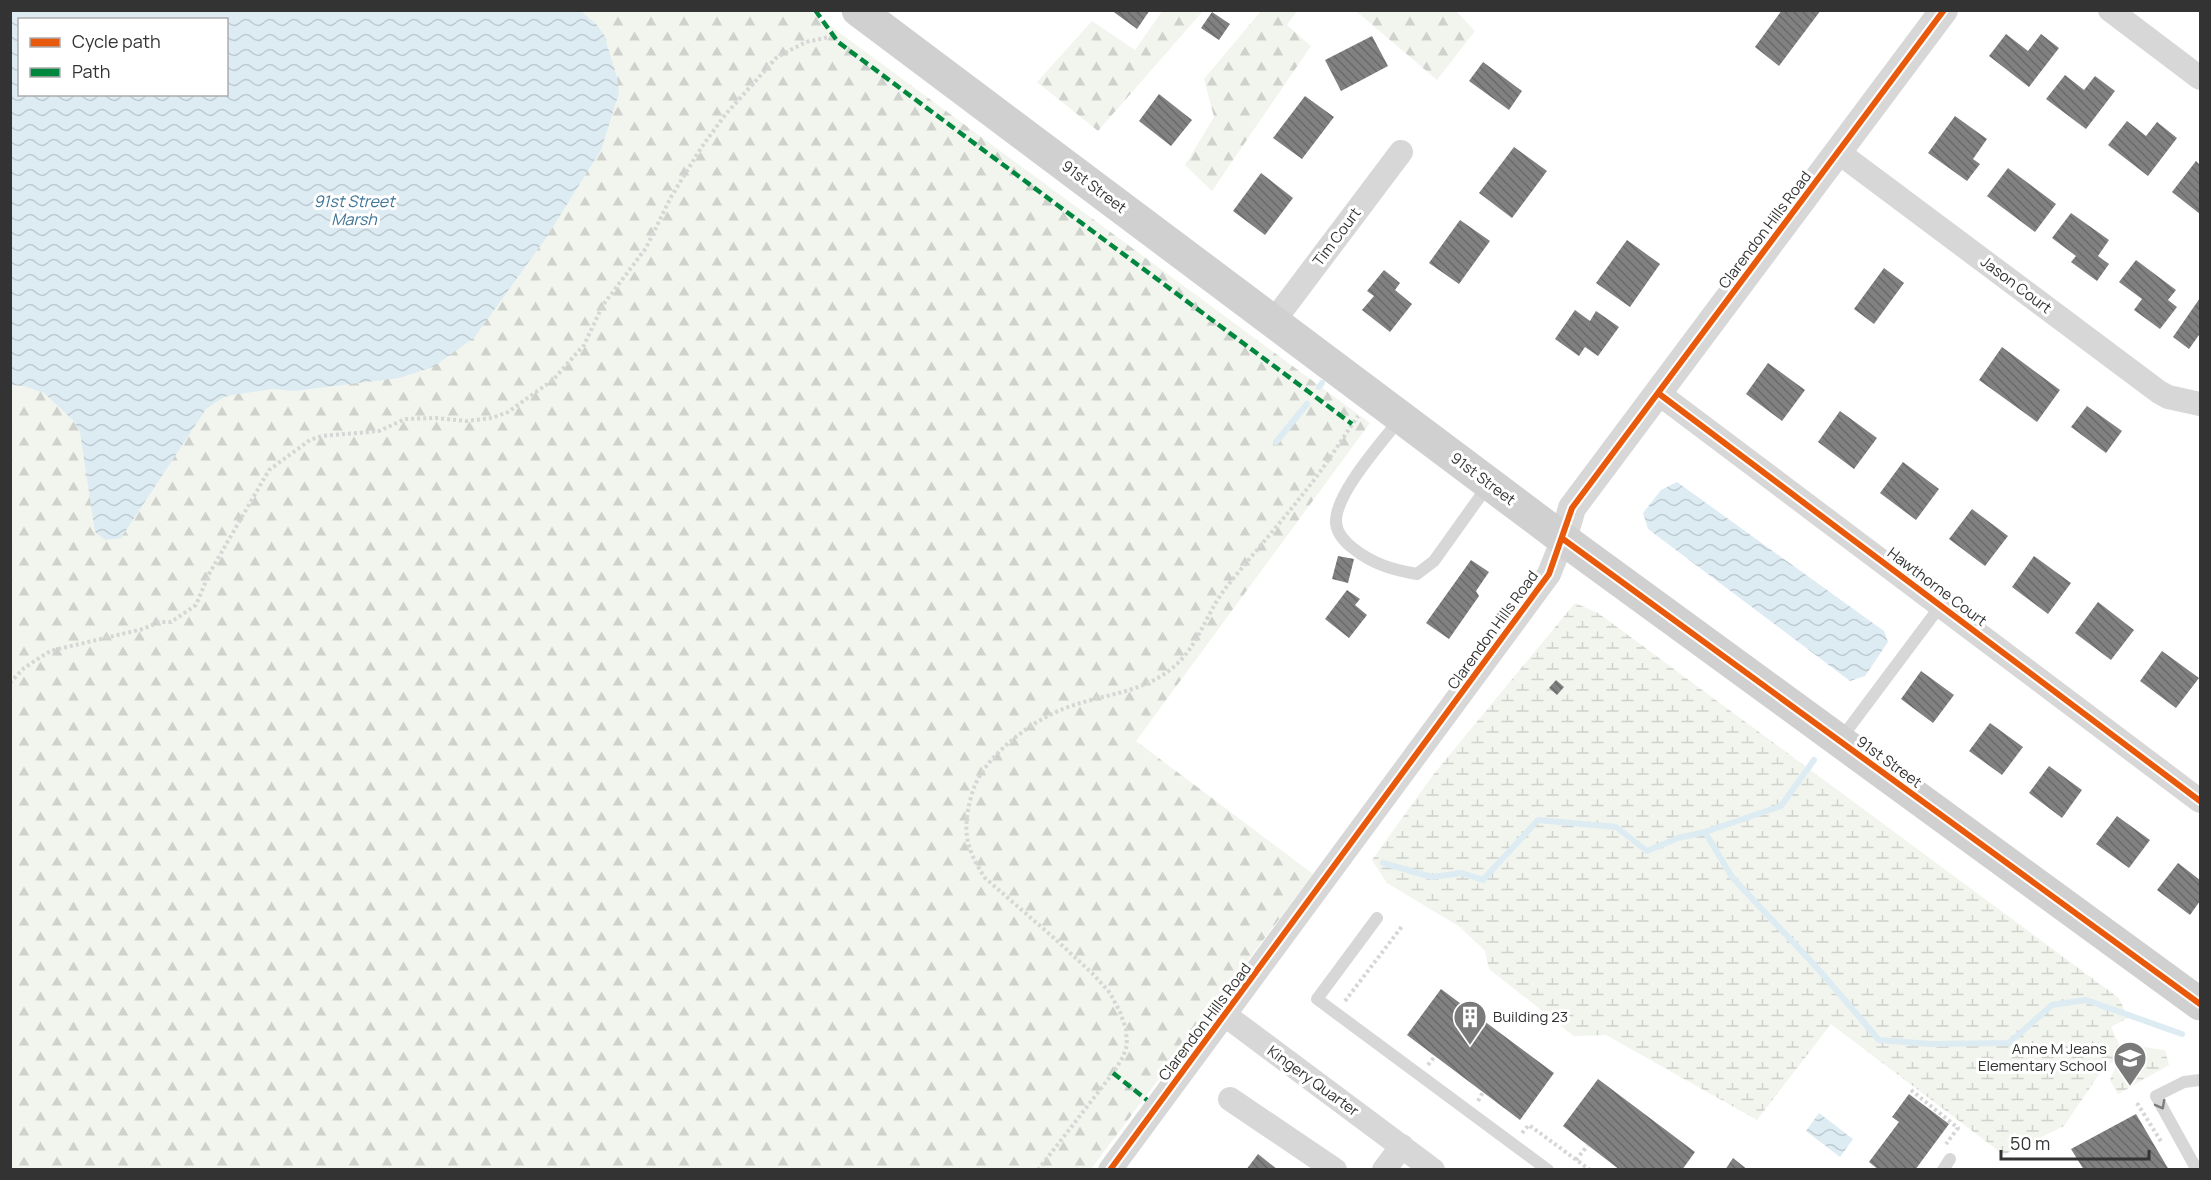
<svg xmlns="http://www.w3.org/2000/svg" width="2211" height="1180" font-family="Manrope,sans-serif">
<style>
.forest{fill:url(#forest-firs);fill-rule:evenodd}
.wetland{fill:url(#wetland-marsh)}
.water{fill:url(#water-waves);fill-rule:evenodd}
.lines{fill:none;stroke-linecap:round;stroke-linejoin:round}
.stream{stroke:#ddebf3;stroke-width:6}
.building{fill:url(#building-back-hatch)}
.path{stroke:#d6d6d6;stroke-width:4;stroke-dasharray:3 3;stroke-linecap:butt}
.service{stroke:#d7d7d7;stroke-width:12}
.minor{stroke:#d7d7d7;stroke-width:24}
.tertiary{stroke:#d7d7d7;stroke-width:28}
.secondary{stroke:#d0d0d0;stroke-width:33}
.quiet{stroke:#00873e;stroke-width:4.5;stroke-dasharray:9 4.5;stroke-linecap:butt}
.cycleway-casing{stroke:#fff;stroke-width:10}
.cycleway{stroke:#e8590c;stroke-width:6}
.oneway{stroke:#7d7d7d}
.labels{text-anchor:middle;stroke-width:6;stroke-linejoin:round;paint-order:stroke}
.street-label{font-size:15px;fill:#333;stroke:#fff}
.poi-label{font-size:15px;fill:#333;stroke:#fff;text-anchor:start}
.water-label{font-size:16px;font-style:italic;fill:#3f7597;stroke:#fff}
</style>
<defs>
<pattern id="forest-firs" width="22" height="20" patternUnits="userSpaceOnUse" patternTransform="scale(1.5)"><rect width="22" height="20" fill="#f1f5ed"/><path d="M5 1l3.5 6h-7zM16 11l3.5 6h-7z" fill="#cfd2cc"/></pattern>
<pattern id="wetland-marsh" width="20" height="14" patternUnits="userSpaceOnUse" patternTransform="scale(1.5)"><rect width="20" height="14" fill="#f1f5ed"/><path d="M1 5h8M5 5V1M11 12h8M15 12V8" fill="none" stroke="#cfd2cc"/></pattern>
<pattern id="water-waves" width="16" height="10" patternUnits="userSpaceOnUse" patternTransform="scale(1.5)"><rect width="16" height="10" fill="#ddebf3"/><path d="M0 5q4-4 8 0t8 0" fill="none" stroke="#becad1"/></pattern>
<pattern id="building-back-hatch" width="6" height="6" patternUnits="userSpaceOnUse" patternTransform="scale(1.5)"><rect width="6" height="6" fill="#818181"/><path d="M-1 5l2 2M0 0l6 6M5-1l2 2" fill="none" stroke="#6a6a6a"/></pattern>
</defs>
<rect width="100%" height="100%" fill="#fff"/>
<path class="forest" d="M1163,10L1203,11L1098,131L1037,82L1092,21L1135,50Z
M10,11H810L1370,423L1136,741L1313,874L1091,1169H11ZM20,20H226V94H20Z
M1261,11H1297L1287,25L1311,46L1212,191L1185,165L1214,117L1204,79Z
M1356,11H1456L1475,31L1437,80Z"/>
<path class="wetland" d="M1575,603L1598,613L2119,998L2128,1018L2111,1027L2119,1044L2165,1050L2169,1065L2118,1094L2110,1080L2118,1061L2106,1064L2064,1126L2004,1155L1831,1024L1757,1120L1606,1035L1574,1036L1489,969L1485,951L1460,927L1387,883L1372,860L1433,775Z"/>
<path class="water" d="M10,11H581L597,25L604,35L617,77L619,93L601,150L546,238L474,338L433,367L399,378L294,391L273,389L238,394L224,397L206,409L121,538L105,540L95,532L80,432L74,421L44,393L24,386L11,385ZM20,20H226V94H20Z
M1677,482L1884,631L1888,642L1865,676L1850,681L1648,529L1643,513L1661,490Z
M1819,1113L1853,1139L1840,1157L1806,1131Z"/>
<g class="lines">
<path class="stream" d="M1319,387L1322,383
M1276,442L1307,404
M1705,832L1781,806L1814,760
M1383,863L1432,877L1462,873L1483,880L1538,820L1616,827L1647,851L1678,838L1705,832L1732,877L1819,970L1879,1040L1930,1044L2009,1043L2052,1005L2086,1000L2182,1034"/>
</g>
<path class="building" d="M1111,10H1150L1137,29Z
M1782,10H1821L1779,66L1755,47Z
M1212,12L1230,24L1219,40L1201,28Z
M2006,34L2028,51L2041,34L2059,48L2029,87L1989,56Z
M1372,36L1388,66L1341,91L1325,60Z
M1483,62L1522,91L1509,110L1469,81Z
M2065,75L2084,90L2095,76L2115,91L2086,129L2046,99Z
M1159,94L1192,120L1171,146L1139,121Z
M1305,96L1334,117L1302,159L1273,138Z
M1955,116L1987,139L1973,159L1980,164L1967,181L1928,153Z
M2127,121L2146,136L2157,122L2177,138L2148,176L2108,145Z
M1514,147L1547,171L1512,218L1479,193Z
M2196,161L2200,165V214L2172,192Z
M2008,168L2056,204L2035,232L1987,196Z
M1261,173L1293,198L1265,235L1233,211Z
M2071,213L2109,240L2098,256L2109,264L2097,281L2071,262L2076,256L2052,238Z
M1460,220L1490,241L1459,284L1429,263Z
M1627,240L1660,264L1630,307L1596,283Z
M2136,260L2176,290L2168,300L2177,307L2160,329L2134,310L2142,299L2119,282Z
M1884,268L1904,283L1874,324L1854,309Z
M1384,270L1400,283L1395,290L1412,304L1390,332L1362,310L1374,296L1367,291Z
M2200,298V336L2199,335L2189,349L2173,337Z
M1575,310L1590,321L1596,311L1619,327L1598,356L1585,347L1579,356L1555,339Z
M2002,347L2060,390L2037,422L1979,380Z
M1768,363L1805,390L1782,421L1746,394Z
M2087,406L2122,431L2106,453L2071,427Z
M1840,411L1877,438L1854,469L1818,442Z
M1903,462L1939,489L1916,520L1880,493Z
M1972,509L2008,536L1985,566L1949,539Z
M1338,556L1354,559L1348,583L1332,579Z
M2034,556L2071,583L2048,614L2012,587Z
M1471,560L1489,572L1476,591L1479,596L1449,639L1426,623Z
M1347,590L1360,599L1355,605L1367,615L1349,638L1325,619Z
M2098,602L2134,630L2111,660L2075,633Z
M2162,651L2199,678L2176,708L2140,681Z
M1921,671L1954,695L1933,723L1901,699Z
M1556,680L1564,687L1557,695L1549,688Z
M1990,723L2023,747L2002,775L1969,751Z
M2049,766L2082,790L2062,818L2029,793Z
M2117,816L2150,840L2129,868L2096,844Z
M2178,863L2200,880V901L2190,915L2157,890Z
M1441,989L1554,1073L1520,1120L1407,1035Z
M1598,1079L1695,1152L1682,1170H1620L1563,1126Z
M1909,1094L1949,1124L1915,1170H1879L1869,1162L1899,1122L1892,1117Z
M2136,1114L2169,1170H2084L2071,1149Z
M1258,1154L1278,1170H1246Z
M1733,1158L1748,1170H1725Z"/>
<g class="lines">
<path class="path" d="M10,683L24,668L50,651L143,629L159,622H171L196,605L209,574L269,470L310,440L322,436L379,431L405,419L436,418L466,421L492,418L508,412L553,380L584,345L603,305L646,248L671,197L701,148L725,115L777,57L806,42L834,36
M1345,1001L1403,925
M1428,1065L1435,1056
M1911,1090L1958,1128L1946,1144
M1478,1101L1483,1092
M2137,1103L2162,1143
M1522,1133L1529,1125L1590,1170
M1576,1160L1588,1145
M1038,1170L1113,1073L1123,1057L1127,1045L1126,1029L1120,1012L1110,993L1093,974L1054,938L985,878C966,849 962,831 971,797C976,778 986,765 999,752C1018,733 1039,719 1063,709C1103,693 1147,694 1179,662C1199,642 1208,611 1225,589C1250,557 1278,526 1303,494C1323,470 1340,442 1358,416"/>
<path class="service" d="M1400,419C1382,442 1334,495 1336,523C1337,534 1346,543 1354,549C1373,564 1393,570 1417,574L1434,561L1489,484
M1840,740L1941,605
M1377,918L1317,999L1548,1170
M1943,1170L1950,1159
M2197,1170L2156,1096L2184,1082L2200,1080"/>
<path class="minor" d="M2110,10L2200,78
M1838,152L2159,392L2168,397L2200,404
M1273,322L1401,152
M1658,393L2200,801
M1225,1015L1433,1170
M1230,1099L1335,1170
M1110,1170L1549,574L1563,539
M1384,1170L1402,1146"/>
<path class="tertiary" d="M1563,539L1572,508L1944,10"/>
<path class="secondary" d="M858,10L1563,539L2200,1004"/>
<path class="quiet" d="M815,10L838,42L1352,424
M1113,1073L1147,1100"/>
<g class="cycleway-casing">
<path id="cycleway" d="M1658,393L2200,801
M1563,539L2200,1004
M1110,1170L1549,574L1572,508L1944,10"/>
</g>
<use href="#cycleway" class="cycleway"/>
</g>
<defs><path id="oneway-chevron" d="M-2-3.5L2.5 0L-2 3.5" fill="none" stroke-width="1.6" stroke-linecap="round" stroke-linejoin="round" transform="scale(1.5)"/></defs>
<use class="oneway" href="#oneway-chevron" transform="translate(2161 1105) rotate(62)"/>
<defs>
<g id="building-pin" transform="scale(1.725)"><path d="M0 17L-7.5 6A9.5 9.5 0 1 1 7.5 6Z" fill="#7a7a7a" stroke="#fff"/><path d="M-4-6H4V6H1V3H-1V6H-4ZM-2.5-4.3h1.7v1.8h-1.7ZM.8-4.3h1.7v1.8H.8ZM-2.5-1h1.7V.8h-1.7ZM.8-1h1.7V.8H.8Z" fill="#fff"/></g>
<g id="school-pin" transform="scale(1.725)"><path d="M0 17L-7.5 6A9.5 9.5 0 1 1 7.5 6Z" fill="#7a7a7a" stroke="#fff"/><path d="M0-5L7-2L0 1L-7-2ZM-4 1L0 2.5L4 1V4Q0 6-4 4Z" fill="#fff"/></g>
</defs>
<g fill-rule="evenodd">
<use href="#building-pin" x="1470" y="1017"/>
<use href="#school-pin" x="2130" y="1058"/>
</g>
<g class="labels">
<g class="street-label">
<text transform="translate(1094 187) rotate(37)" y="5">91st Street</text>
<text transform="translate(1765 230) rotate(-53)" y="5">Clarendon Hills Road</text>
<text transform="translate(1337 237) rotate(-53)" y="5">Tim Court</text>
<text transform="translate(2016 285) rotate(37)" y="5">Jason Court</text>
<text transform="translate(1483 479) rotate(37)" y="5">91st Street</text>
<text transform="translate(1937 587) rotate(37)" y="5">Hawthorne Court</text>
<text transform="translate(1493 630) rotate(-54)" y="5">Clarendon Hills Road</text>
<text transform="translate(1889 762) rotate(36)" y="5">91st Street</text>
<text transform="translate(1205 1022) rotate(-53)" y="5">Clarendon Hills Road</text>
<text transform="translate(1313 1081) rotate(36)" y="5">Kingery Quarter</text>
</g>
<g class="poi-label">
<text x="1493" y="1022">Building 23</text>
<text x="2107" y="1054" text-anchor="end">Anne M Jeans<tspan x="2107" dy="17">Elementary School</tspan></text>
</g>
<g class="water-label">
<text x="354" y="207">91st Street<tspan x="354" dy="18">Marsh</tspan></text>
</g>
</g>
<rect width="2211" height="1180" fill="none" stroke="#333333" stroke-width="24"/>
<rect x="18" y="18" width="210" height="78" fill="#ffffff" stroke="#adadad" stroke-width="1.5"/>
<rect x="30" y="38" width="30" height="9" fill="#e8590c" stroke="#adadad" stroke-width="1.5"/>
<text x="72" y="48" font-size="18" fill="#333333">Cycle path</text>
<rect x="30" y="68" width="30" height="9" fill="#00873e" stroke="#adadad" stroke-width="1.5"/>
<text x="72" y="78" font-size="18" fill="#333333">Path</text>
<path d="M2001 1150v9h148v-9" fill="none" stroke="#333333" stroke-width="3"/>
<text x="2010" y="1150" font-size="18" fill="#333333" stroke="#ffffff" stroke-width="4.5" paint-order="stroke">50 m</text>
</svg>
